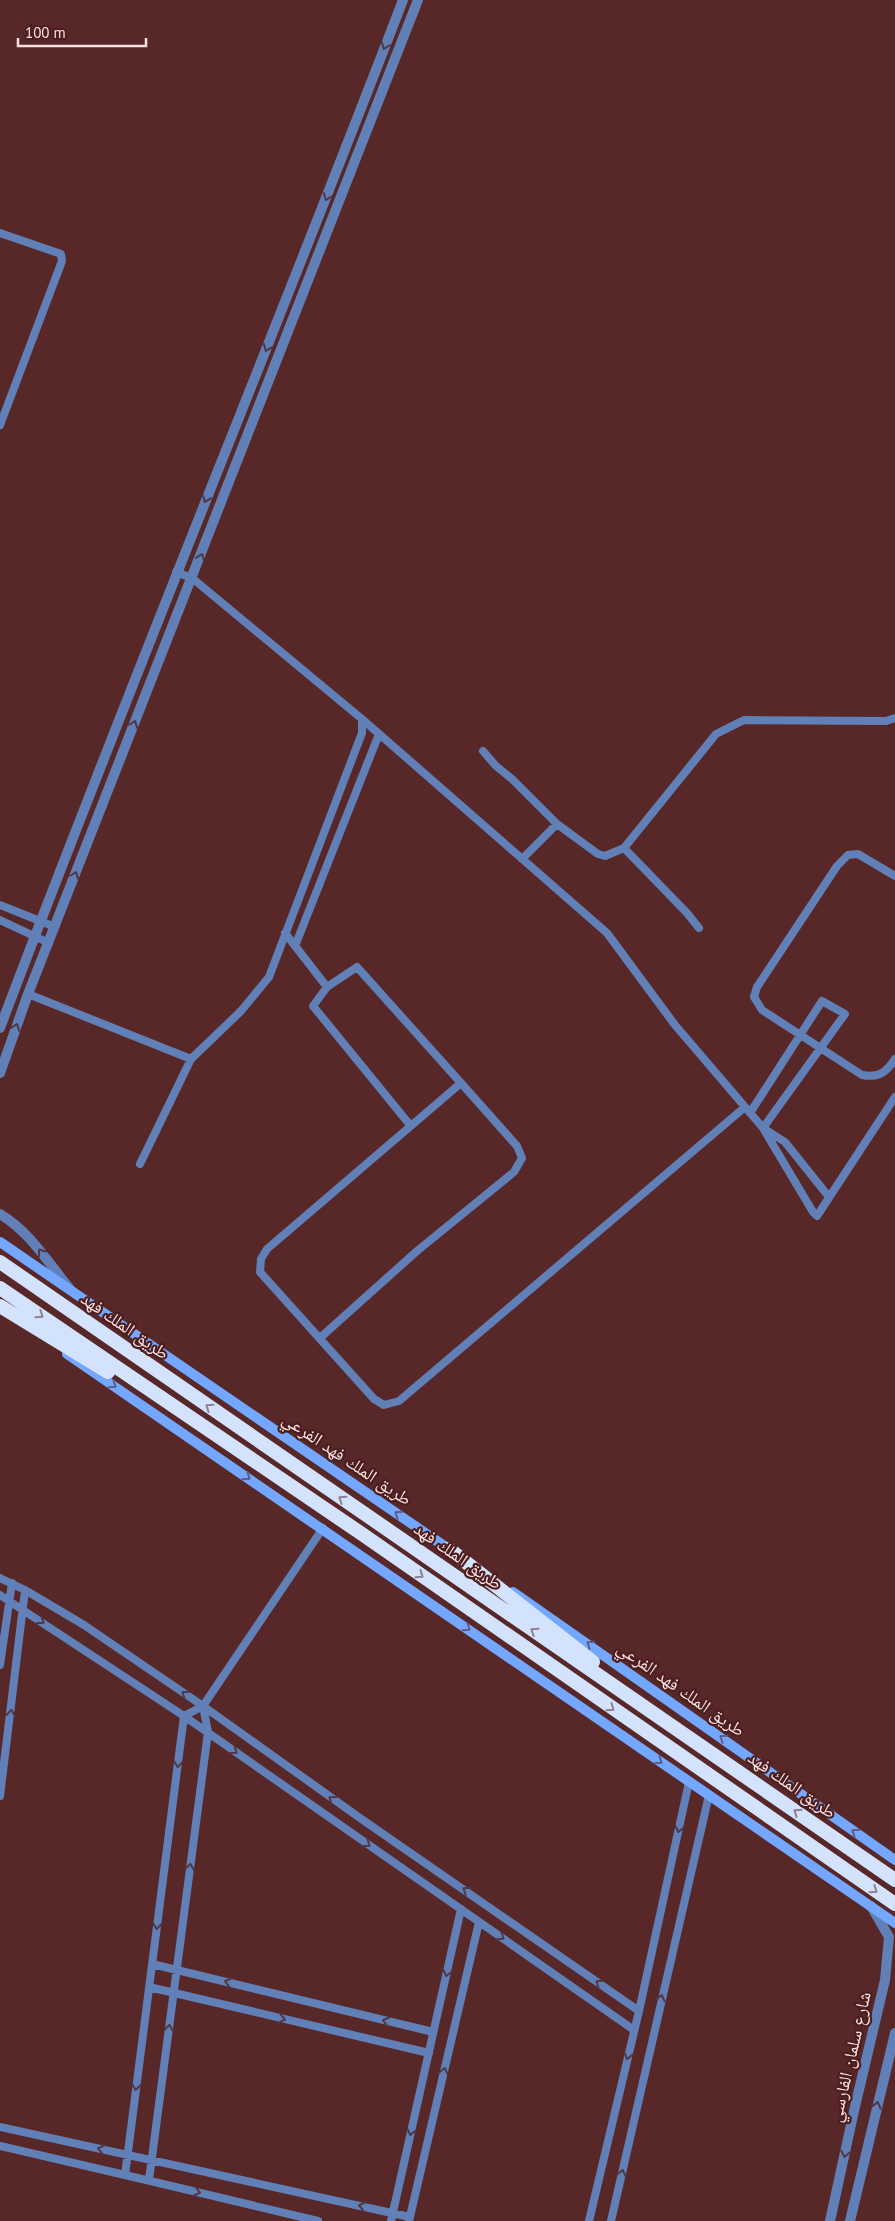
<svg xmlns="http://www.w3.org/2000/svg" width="895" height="2221" font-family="'PT Sans','Noto Naskh Arabic',sans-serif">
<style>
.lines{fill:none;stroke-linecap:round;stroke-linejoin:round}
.minor{stroke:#6080b7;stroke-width:8}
.tertiary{stroke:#6080b7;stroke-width:10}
.secondary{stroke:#74a7ff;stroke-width:10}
.motorway{stroke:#d3e3fe;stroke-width:14}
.oneway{stroke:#513645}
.oneway2{stroke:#90808e}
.oneway3{stroke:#5e5c84}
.labels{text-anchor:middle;stroke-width:4.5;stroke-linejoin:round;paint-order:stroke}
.street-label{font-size:18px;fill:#fbe2e1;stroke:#4c1e1f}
</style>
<rect width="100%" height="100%" fill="#582829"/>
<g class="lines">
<path class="minor" d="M0,233L61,254L62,261L0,425
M362,719L607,933L675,1025L763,1128L813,1212L817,1216L895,1097
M483,751L496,766L512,779L557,824L598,854L605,856L624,848L716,734L744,720L886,721L895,718
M624,848L687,913L699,928
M522,859L557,824
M895,876L858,854L848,855L837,866L757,987L754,997L762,1010L862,1075C878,1078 886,1073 895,1059
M0,905L55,927
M0,920L49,943
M285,933L327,987L357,967L461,1083L267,1249L261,1259L260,1272L374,1399L384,1405L399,1401L745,1107
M295,946L379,734
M327,987L313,1006L410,1125
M28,994L191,1059L241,1011L269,977L362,733V719L192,578L176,572
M750,1113L822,1001L845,1014L763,1128L785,1142L829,1197
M140,1164L191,1059
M321,1337L417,1251L514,1172L522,1158L517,1146L461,1083
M0,1578L25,1590L84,1625L203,1706L360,1818L639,2011
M0,1595L184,1716L634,2030
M0,1665L12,1583
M0,1796L25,1590
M152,1964L433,2032
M149,1987L429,2053
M0,2127L410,2217
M0,2146L125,2175
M149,2180L208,1732L203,1706
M318,2221L125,2175L184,1716L203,1706L323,1528
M391,2221L461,1909
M409,2221L479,1922
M589,2221L639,2011L689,1782
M611,2221L709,1795"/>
<path class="tertiary" d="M0,1028C130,683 271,344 403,0
M0,1073L28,994L418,0
M0,1214C30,1232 47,1261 69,1288
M830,2221L854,2111L885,1980L889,1937L871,1906
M850,2221L895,2033"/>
<path class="secondary" d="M0,1242L453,1552
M67,1354L895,1923
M513,1592L895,1860"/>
<path class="motorway" d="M0,1262L895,1880
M0,1288L362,1534L895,1904
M0,1306L108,1372
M449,1549L593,1662"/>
</g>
<defs><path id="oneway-chevron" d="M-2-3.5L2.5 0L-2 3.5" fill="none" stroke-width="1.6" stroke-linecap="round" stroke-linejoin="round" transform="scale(1.25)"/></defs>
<g class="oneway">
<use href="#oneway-chevron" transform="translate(385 46) rotate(111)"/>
<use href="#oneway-chevron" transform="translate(327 197) rotate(111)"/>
<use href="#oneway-chevron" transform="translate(267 348) rotate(112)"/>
<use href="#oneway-chevron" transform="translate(206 499) rotate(112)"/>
<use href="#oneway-chevron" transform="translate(201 557) rotate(-68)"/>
<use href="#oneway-chevron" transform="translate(134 724) rotate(-69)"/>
<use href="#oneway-chevron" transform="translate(75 875) rotate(-69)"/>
<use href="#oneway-chevron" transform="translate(16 1027) rotate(-70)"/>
<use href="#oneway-chevron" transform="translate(41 1252) rotate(-126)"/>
<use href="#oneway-chevron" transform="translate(41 1621) rotate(34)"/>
<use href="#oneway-chevron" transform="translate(185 1694) rotate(-146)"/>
<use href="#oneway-chevron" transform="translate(11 1713) rotate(-83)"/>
<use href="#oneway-chevron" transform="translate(234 1751) rotate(35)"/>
<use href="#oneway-chevron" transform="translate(178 1764) rotate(97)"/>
<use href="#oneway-chevron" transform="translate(332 1799) rotate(-144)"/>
<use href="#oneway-chevron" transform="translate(679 1829) rotate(102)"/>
<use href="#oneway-chevron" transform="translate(367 1844) rotate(35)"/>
<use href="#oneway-chevron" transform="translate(190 1867) rotate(-82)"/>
<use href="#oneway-chevron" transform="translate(466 1890) rotate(-146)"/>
<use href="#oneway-chevron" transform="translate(157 1926) rotate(97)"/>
<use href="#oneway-chevron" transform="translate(501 1937) rotate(35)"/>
<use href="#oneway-chevron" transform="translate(447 1973) rotate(103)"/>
<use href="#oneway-chevron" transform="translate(228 1982) rotate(-166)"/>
<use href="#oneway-chevron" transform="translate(599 1983) rotate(-145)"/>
<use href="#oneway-chevron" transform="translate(661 1998) rotate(-77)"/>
<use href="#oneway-chevron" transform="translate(282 2019) rotate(13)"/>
<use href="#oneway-chevron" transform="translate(386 2021) rotate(-166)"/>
<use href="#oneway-chevron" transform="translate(169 2028) rotate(-82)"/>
<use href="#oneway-chevron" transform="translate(628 2056) rotate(104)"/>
<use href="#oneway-chevron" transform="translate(444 2071) rotate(-77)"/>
<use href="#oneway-chevron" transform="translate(136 2087) rotate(97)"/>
<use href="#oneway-chevron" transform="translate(877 2105) rotate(-76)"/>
<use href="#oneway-chevron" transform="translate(411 2132) rotate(103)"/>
<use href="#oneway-chevron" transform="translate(101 2149) rotate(-168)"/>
<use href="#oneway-chevron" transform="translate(845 2154) rotate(102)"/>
<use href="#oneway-chevron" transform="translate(622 2173) rotate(-77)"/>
<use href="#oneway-chevron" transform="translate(197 2192) rotate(14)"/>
<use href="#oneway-chevron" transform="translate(362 2206) rotate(-168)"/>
</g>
<g class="oneway2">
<use href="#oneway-chevron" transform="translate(40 1315) rotate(34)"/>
<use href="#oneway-chevron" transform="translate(209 1407) rotate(-145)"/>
<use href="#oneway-chevron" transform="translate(342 1499) rotate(-145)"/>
<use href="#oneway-chevron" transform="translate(420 1575) rotate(35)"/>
<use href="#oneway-chevron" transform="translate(534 1631) rotate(-146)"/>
<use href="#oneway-chevron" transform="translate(611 1708) rotate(35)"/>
<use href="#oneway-chevron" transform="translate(797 1812) rotate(-145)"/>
<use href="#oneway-chevron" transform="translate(874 1890) rotate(34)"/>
</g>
<g class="oneway3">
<use href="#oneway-chevron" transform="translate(113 1385) rotate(34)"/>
<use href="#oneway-chevron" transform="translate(247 1477) rotate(34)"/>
<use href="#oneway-chevron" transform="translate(398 1514) rotate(-146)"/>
<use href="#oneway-chevron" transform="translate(467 1628) rotate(35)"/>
<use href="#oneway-chevron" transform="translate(590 1644) rotate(-145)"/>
<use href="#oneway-chevron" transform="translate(723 1738) rotate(-145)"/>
<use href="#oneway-chevron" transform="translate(659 1761) rotate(35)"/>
<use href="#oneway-chevron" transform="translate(855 1832) rotate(-145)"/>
</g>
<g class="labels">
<g class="street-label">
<text transform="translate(125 1326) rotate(35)" y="6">طريق الملك فهد</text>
<text transform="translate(347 1459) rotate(34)" y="6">طريق الملك فهد الفرعي</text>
<text transform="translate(458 1556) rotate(35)" y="6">طريق الملك فهد</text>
<text transform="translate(681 1689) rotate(35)" y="6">طريق الملك فهد الفرعي</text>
<text transform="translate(792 1785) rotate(35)" y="6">طريق الملك فهد</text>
<text transform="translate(850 2057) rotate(-77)" y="6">شارع سلمان الفارسي</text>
</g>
</g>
<path d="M18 38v8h128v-8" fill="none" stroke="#fbe2e1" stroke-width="2.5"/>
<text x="25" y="38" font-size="15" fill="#fbe2e1" stroke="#4c1e1f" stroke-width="4" paint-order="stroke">100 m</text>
</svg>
